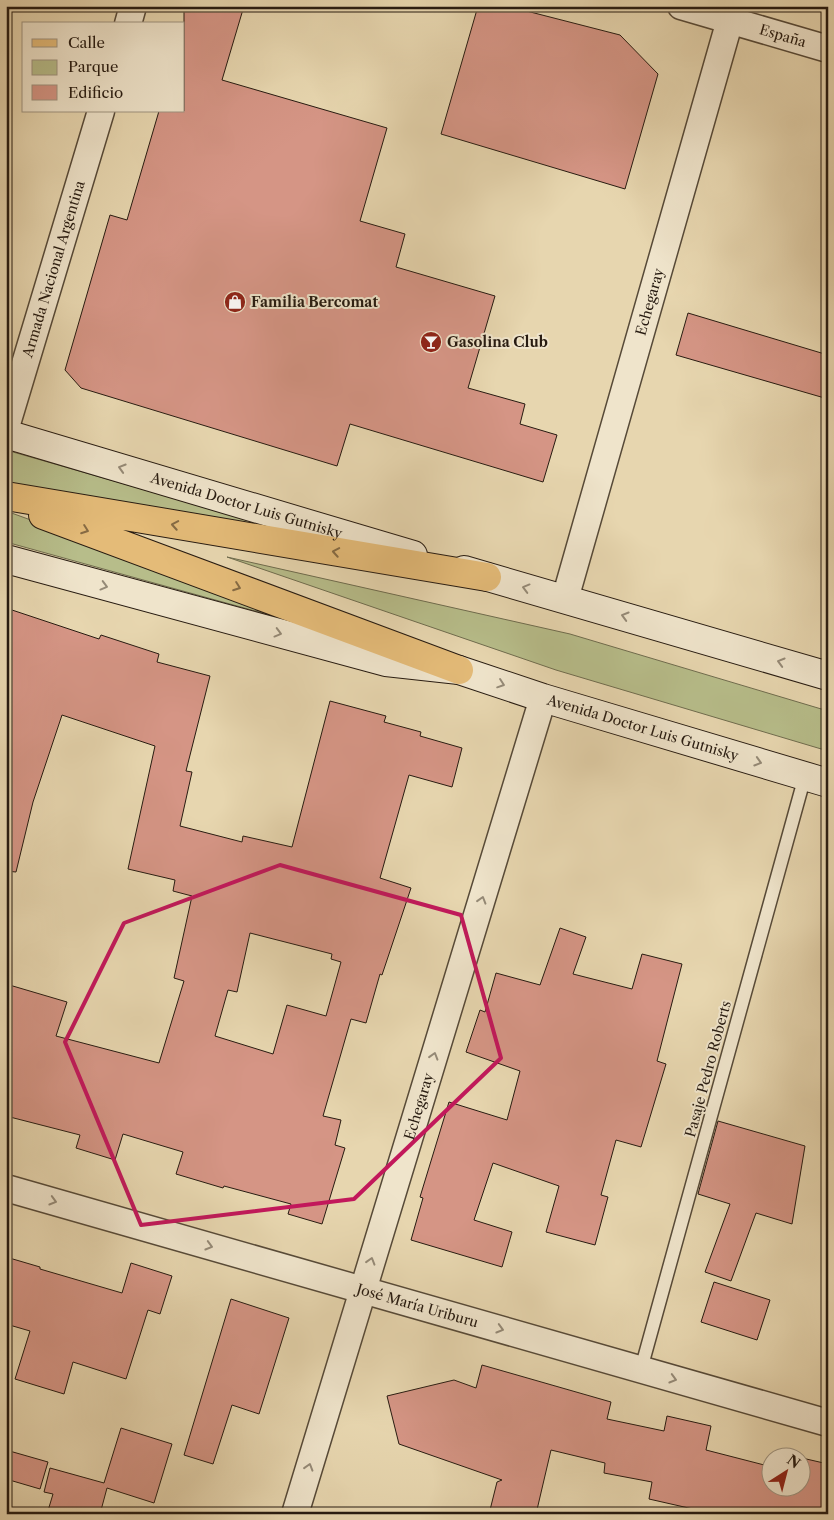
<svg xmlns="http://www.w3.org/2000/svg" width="834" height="1520" font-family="'Libre Caslon Text',serif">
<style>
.green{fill:#b7bd8a;stroke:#6f6c4e}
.building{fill:#d59585;stroke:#271b11;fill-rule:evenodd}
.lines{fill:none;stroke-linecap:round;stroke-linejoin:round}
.service-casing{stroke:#574a38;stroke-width:15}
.minor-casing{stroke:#574a38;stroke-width:29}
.secondary-casing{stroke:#271b11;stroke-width:30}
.primary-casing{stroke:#271b11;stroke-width:30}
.service{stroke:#efe4cb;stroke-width:12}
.minor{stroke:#efe4cb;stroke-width:26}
.secondary{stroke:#efe4cb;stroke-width:28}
.primary{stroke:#e4bb78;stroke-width:28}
.oneway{stroke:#958a77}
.oneway2{stroke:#866b44}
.marked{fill:none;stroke:#c2185b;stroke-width:4;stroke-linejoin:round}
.labels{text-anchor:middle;stroke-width:4;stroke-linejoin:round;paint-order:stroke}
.street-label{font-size:14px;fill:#271b11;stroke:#efe4cb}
.poi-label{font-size:14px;font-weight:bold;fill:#271b11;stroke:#efe4cb;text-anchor:start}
</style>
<rect width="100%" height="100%" fill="#e7d6af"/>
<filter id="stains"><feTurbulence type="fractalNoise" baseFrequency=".004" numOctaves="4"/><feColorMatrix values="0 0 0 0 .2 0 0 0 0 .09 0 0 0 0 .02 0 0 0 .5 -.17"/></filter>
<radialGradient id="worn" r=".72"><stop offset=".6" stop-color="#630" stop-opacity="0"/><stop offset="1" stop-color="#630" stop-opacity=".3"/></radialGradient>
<path class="green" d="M6,450L295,533L6,485Z
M6,511L367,642L6,542Z
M227,557L570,634L828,711V751L556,670Z"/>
<path class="building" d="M184,6H244L222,80L387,128L360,221L405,234L396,267L495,296L468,388L525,404L520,424L557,435L543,482L350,424L337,466L81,388L65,370L110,215L127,220L159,111H184Z
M478,6H507L620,35L658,74L625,189L441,134Z
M688,313L828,355V399L676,355Z
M6,608L99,639L101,635L159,654L157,662L210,676L186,771L192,772L180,826L242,842L243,836L292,847L330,701L386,716L384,722L421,732L420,736L462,748L452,787L409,775L380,878L411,888L382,975L380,974L366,1023L351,1019L323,1116L341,1120L335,1145L345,1148L322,1224L288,1214L291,1204L224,1186L223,1188L176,1174L183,1152L123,1134L115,1160L76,1148L80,1135L6,1116V984L67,1002L56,1036L159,1063L184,981L174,978L192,896L173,891L175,880L128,869L155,746L62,715L33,802L16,872L6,871ZM250,933L332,954L331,959L341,962L326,1016L287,1005L273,1054L215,1036L228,990L237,992Z
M560,928L586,937L573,974L632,989L642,954L682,964L657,1061L666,1064L641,1147L616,1140L601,1195L608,1197L595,1245L546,1232L559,1186L493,1163L474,1220L512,1232L502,1267L411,1240L423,1198L420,1197L449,1102L507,1120L520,1071L466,1052L480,1010L485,1012L496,973L540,985Z
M718,1121L805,1146L792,1224L756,1213L731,1281L705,1272L730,1204L698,1194Z
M6,1257L40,1267V1269L122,1293L131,1263L172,1276L160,1314L148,1310L126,1379L73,1362L64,1394L15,1379L30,1331L6,1324Z
M714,1282L770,1300L757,1340L701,1322Z
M231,1299L289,1318L259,1414L232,1405L213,1464L184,1455Z
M482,1365L611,1402L607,1419L664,1431L667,1416L711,1426L706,1450L772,1467V1488H802V1458L828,1464V1514H715L649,1499L652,1482L604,1473L605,1463L551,1450L536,1514H489L497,1482L502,1480L399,1444L387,1396L454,1380L476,1388Z
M121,1428L172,1444L154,1503L107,1488L100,1514H47L53,1494L44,1492L50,1468L104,1483Z
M6,1450L48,1462L40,1489L6,1479Z"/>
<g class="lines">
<g class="service-casing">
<path id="service" d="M641,1369L805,776"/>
</g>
<g class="minor-casing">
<g id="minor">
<path id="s1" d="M681,6L828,49"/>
<path d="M128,24L133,6"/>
<path id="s2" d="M6,427L101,111"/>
<path id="s3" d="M565,599L734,6"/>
<path id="s4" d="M6,1188L828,1423"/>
<path id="s5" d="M295,1514L543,698"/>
</g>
</g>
<g class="secondary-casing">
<g id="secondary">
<path id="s6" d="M6,434L413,555"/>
<path id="s7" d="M6,559L386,662L459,670L543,698L828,783"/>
<path d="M464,570L828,676"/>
</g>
</g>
<g class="primary-casing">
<path id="primary" d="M6,496L487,577
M43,515L459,670"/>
</g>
<use href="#service" class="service"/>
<use href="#minor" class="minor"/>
<use href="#secondary" class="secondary"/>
<use href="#primary" class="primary"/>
</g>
<defs><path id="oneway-chevron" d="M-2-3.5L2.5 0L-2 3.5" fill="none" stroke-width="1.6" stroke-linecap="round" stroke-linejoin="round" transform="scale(1.25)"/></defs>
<g class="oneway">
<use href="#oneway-chevron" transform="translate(122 468) rotate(-163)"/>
<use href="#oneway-chevron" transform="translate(104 586) rotate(15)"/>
<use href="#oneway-chevron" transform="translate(526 588) rotate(-165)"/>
<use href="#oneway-chevron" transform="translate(625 616) rotate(-164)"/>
<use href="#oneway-chevron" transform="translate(278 633) rotate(15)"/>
<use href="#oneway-chevron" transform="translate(781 662) rotate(-164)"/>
<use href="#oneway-chevron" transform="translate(501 684) rotate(19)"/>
<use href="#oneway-chevron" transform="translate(758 762) rotate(17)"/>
<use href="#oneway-chevron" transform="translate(482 900) rotate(-73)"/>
<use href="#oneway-chevron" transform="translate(434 1056) rotate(-73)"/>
<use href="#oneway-chevron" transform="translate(53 1201) rotate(16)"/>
<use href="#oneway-chevron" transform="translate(209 1246) rotate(16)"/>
<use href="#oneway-chevron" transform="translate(371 1261) rotate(-73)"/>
<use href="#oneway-chevron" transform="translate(500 1329) rotate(16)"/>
<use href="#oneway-chevron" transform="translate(673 1379) rotate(16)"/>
<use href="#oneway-chevron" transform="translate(309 1467) rotate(-73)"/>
</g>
<g class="oneway2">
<use href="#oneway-chevron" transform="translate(175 525) rotate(-170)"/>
<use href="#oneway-chevron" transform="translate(85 530) rotate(20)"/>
<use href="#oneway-chevron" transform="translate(336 552) rotate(-170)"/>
<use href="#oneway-chevron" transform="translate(237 587) rotate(20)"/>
</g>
<path class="marked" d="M280,865L461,915L501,1058L354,1199L141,1225L65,1042L124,923Z"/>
<defs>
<g id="shop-disc" transform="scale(1.125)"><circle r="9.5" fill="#8f2418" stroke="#efe4cb"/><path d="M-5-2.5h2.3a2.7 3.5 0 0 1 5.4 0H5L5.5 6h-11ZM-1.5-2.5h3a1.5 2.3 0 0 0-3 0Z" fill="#fff"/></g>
<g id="bar-disc" transform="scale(1.125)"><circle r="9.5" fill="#8f2418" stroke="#efe4cb"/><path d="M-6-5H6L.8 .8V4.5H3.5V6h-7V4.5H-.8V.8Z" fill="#fff"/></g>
</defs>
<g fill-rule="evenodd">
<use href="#shop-disc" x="235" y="302"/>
<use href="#bar-disc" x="431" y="342"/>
</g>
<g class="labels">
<g class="street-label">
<text dy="5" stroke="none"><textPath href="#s1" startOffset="106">España</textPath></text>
<text dy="5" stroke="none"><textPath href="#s2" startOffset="165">Armada Nacional Argentina</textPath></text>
<text dy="5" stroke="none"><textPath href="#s3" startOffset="309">Echegaray</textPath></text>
<text dy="5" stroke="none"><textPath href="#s6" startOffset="251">Avenida Doctor Luis Gutnisky</textPath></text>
<text dy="5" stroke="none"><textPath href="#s7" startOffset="660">Avenida Doctor Luis Gutnisky</textPath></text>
<text transform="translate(708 1069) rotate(-75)" y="5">Pasaje Pedro Roberts</text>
<text dy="5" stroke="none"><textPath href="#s5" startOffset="426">Echegaray</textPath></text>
<text dy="5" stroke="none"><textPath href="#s4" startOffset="428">José María Uriburu</textPath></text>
</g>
<g class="poi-label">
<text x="251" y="307">Familia Bercomat</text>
<text x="447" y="347">Gasolina Club</text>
</g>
</g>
<rect width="834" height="1520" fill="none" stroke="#e7d6af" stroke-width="25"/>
<rect x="8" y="8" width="819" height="1505" fill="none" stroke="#271b11" stroke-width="2.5"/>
<rect x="12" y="12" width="809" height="1495" fill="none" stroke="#271b11"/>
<rect x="22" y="22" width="162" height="90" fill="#efe4cb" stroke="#9f9481"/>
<rect x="32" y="39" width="25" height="8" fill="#e4bb78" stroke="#9f9481"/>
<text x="68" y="48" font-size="15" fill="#271b11">Calle</text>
<rect x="32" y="60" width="25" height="15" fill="#b7bd8a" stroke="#9f9481"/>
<text x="68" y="72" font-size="15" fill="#271b11">Parque</text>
<rect x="32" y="85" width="25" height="15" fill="#d59585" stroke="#9f9481"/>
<text x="68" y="98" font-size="15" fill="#271b11">Edificio</text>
<g transform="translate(786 1472) rotate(36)"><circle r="24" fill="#efe4cb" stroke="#9f9481"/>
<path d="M0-4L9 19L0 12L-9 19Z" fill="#8f2418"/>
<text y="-8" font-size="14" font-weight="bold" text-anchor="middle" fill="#271b11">N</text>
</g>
<rect width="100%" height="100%" filter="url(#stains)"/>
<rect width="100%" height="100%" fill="url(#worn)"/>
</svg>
